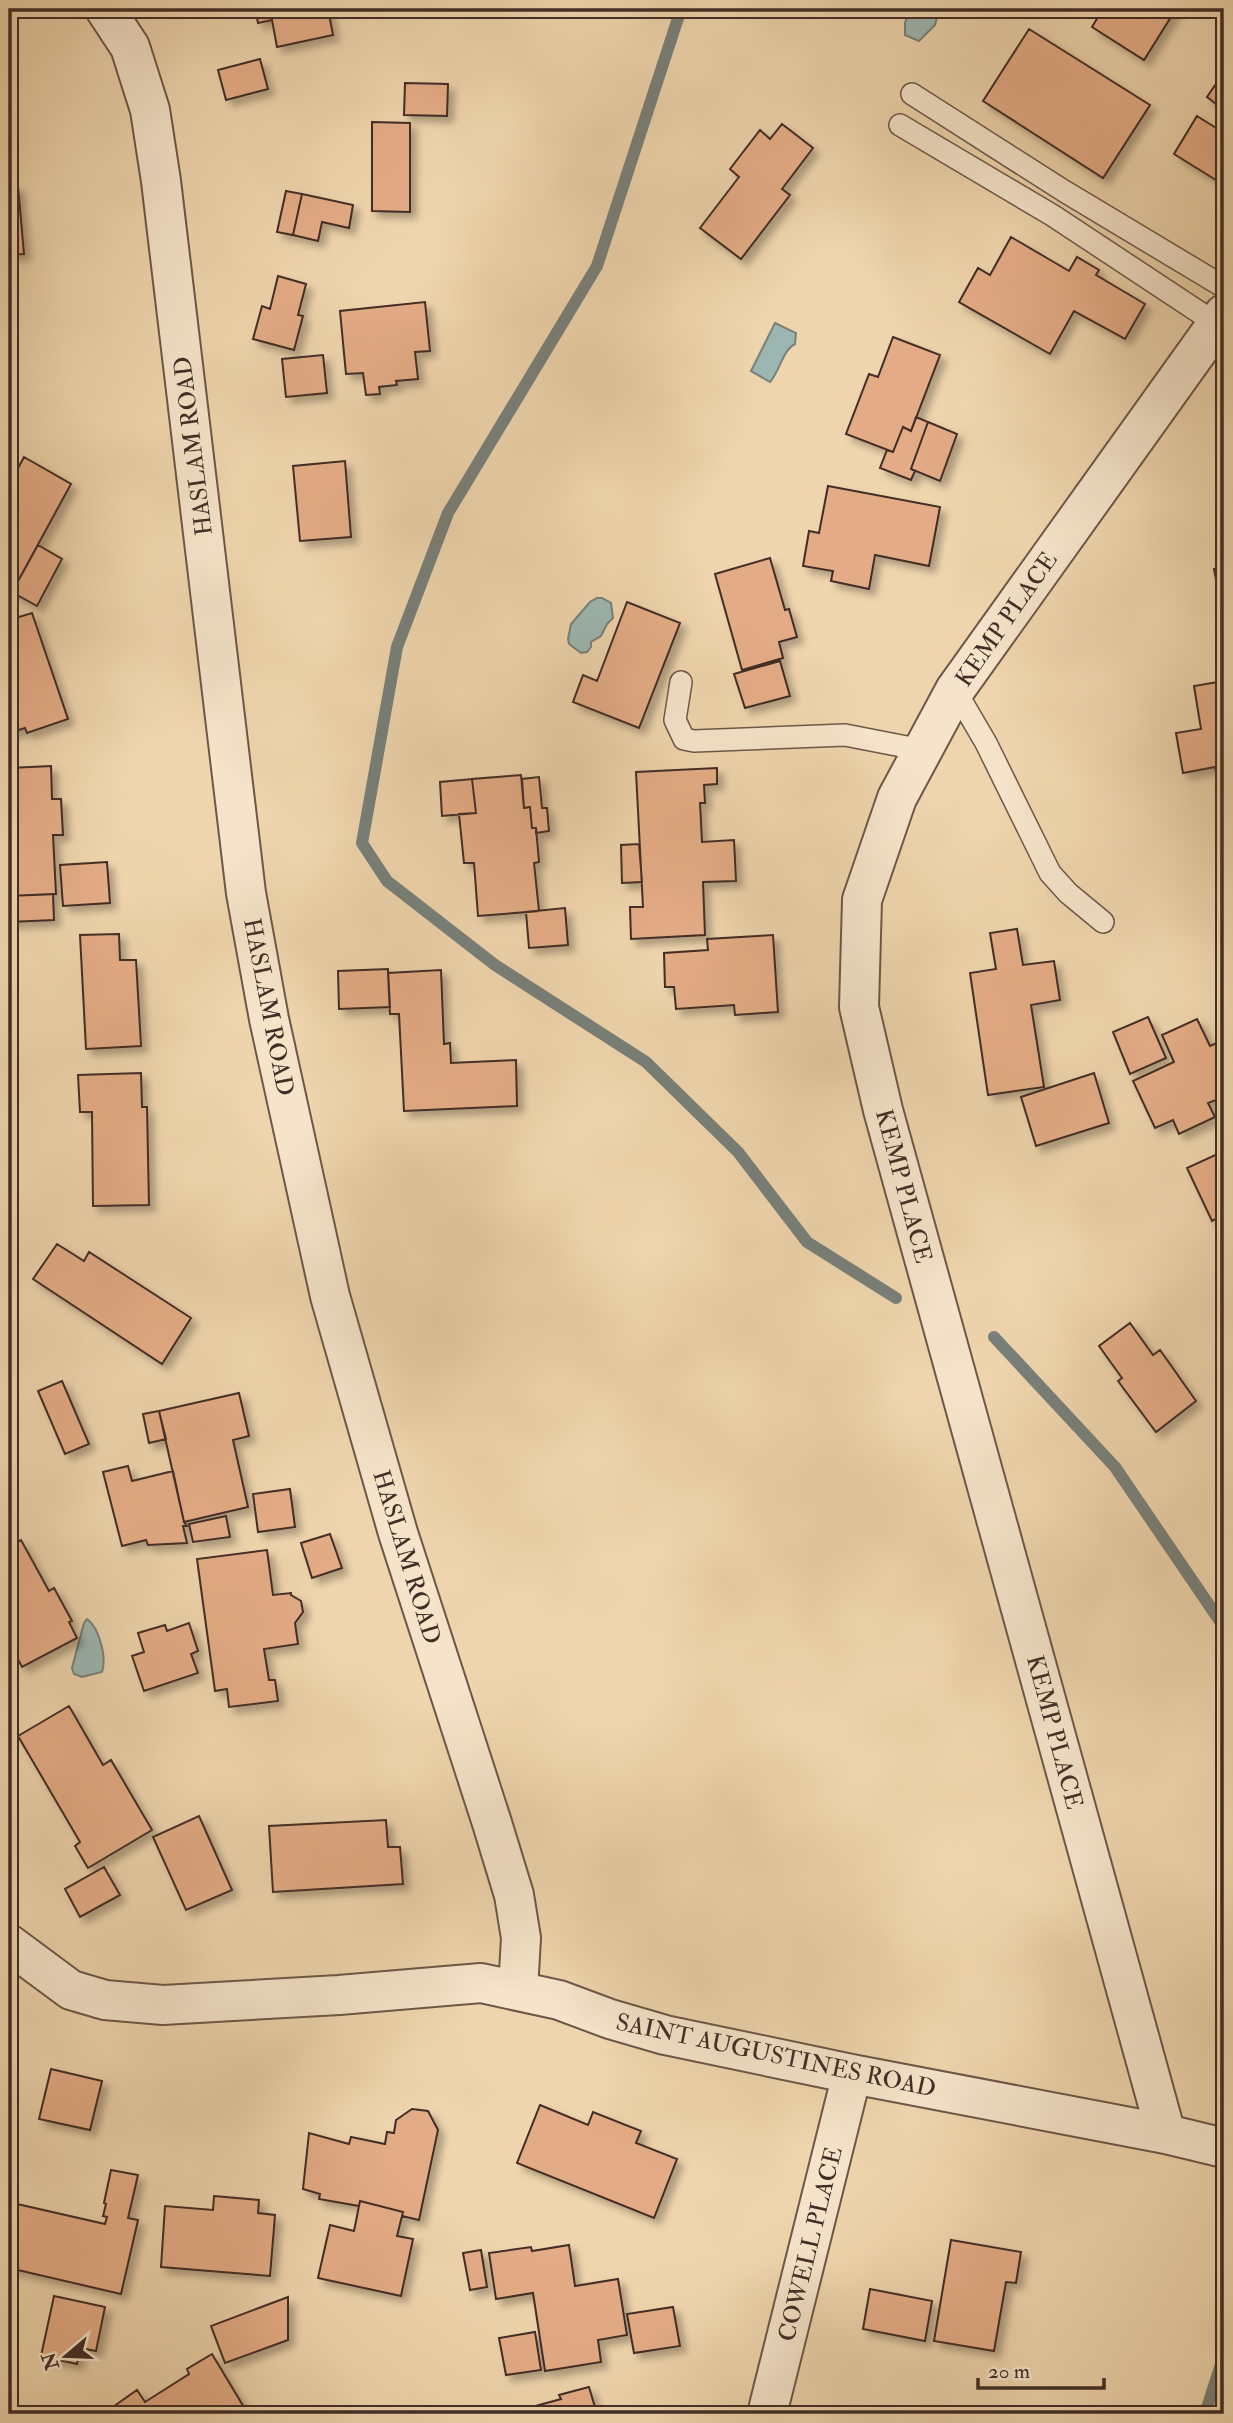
<svg xmlns="http://www.w3.org/2000/svg" width="1233" height="2423" font-family="'IM FELL Double Pica',serif">
<style>
.water{fill:#9cb7b2;stroke:#78807a;stroke-width:2}
.lines{fill:none;stroke-linecap:round;stroke-linejoin:round}
.stream{stroke:#78807a;stroke-width:12}
.building{fill:#e4ac86;stroke:#422d26;stroke-width:2;filter:url(#shadow)}
.service-casing{stroke:#6d5748;stroke-width:24}
.minor-casing{stroke:#6d5748;stroke-width:42}
.service{stroke:#f5e4ca;stroke-width:21}
.minor{stroke:#f5e4ca;stroke-width:38}
.labels{text-anchor:middle;stroke-width:7;stroke-linejoin:round;paint-order:stroke}
.street-label{font-size:24px;fill:#422d26;stroke:#f5e4ca}
</style>
<defs>
<filter id="shadow"><feDropShadow dx="6" dy="6" stdDeviation="3.5" flood-color="#0004"/></filter>
</defs>
<rect width="100%" height="100%" fill="#efd5ad"/>
<filter id="stains"><feTurbulence type="fractalNoise" baseFrequency=".00286" numOctaves="4"/><feColorMatrix values="0 0 0 0 .2 0 0 0 0 .09 0 0 0 0 .02 0 0 0 .5 -.17"/></filter>
<radialGradient id="worn" r=".72"><stop offset=".6" stop-color="#630" stop-opacity="0"/><stop offset="1" stop-color="#630" stop-opacity=".3"/></radialGradient>
<path class="water" d="M910,9H939L935,25L919,41L905,35V23Z
M775,323L796,333L795,344C782,351 780,371 770,382L751,371Z
M597,598H602L611,603L613,618L607,624L601,636L591,642V647L587,652L581,653L569,644L568,639L571,624L590,602Z
M87,1619C99,1627 107,1658 102,1672L82,1677L74,1674L72,1668L84,1623Z"/>
<g class="lines">
<path class="stream" d="M681,9L597,266L448,513L397,647L362,843L387,881L495,965L646,1062L738,1152L807,1242L896,1298
M994,1337L1115,1467L1224,1627
M1205,2414L1224,2355"/>
</g>
<path class="building" d="M255,9H328L333,35L277,47L272,20L258,23Z
M1103,9H1176L1144,60L1092,27Z
M1029,29L1150,105L1103,178L983,101Z
M260,59L268,89L226,100L218,70Z
M1224,72V110L1207,97Z
M405,83L448,84L447,116L404,115Z
M1197,116L1224,133V185L1174,154Z
M372,122L410,123V212L372,211Z
M782,124L813,148L782,189L790,195L741,259L700,228L739,177L730,169L760,130L770,139Z
M18,186L24,254L9,255V187Z
M286,191L302,194L293,235L277,232Z
M302,194L353,205L349,228L322,222L318,241L293,235Z
M1011,237L1069,271L1077,257L1099,270L1096,275L1145,304L1125,339L1074,311L1050,354L959,302L978,268L990,275Z
M278,276L306,284L298,315L303,316L294,350L253,339L262,306L270,309Z
M425,302L430,351L415,352L418,379L396,381L397,385L379,387L380,394L366,395L363,373L346,374L340,311Z
M893,337L940,355L911,431L903,427L893,452L846,434L869,374L878,377Z
M323,355L327,393L286,397L282,359Z
M916,417L928,422L911,469L915,471L911,480L880,468L887,450L893,452L903,427L911,431Z
M928,422L957,434L940,481L911,469Z
M24,457L71,484L12,592L9,590V485Z
M345,461L351,537L300,541L293,466Z
M828,486L940,507L929,566L875,555L869,589L831,581L833,571L803,566L809,531L819,533Z
M38,545L62,559L37,606L12,592Z
M770,558L785,610L789,609L797,637L779,642L783,658L742,670L715,574Z
M1223,567H1224V621L1214,569Z
M627,602L680,623L639,728L573,702L583,675L597,681Z
M32,613L68,719L27,733L25,728L9,733V620Z
M780,661L790,696L745,708L734,674Z
M1224,681V797H1221L1215,767L1183,773L1176,733L1201,729L1194,686Z
M51,766L52,799H61L63,835H53L56,894L9,896V768Z
M717,768V784L704,785L705,803H700L702,842L734,840L736,881L703,882L705,935L631,939L630,907H643L636,772Z
M521,775L524,808L530,807L532,828H536L539,862L534,863L539,911L478,916L474,863H464L459,814L476,813L472,779Z
M539,777L542,808H547L549,831L536,833V828H532L530,807L524,808L522,779Z
M472,779L476,813L442,816L440,782Z
M639,844L642,882L622,883L621,845Z
M107,862L110,903L63,906L60,865Z
M53,894L54,920L9,922V896Z
M565,908L568,945L529,948L526,912Z
M1017,929L1023,965L1054,961L1060,1000L1031,1005L1044,1087L988,1095L970,973L996,969L990,933Z
M119,934L120,960H136L141,1046L86,1049L80,935Z
M773,935L778,1012L735,1015L734,1005L676,1009L674,987H665L664,953L708,950L707,939Z
M388,969L390,1007L339,1009L338,971Z
M441,970L444,1044L450,1043L451,1063L516,1060L517,1106L404,1111L399,1014H390L388,973Z
M1148,1017L1166,1058L1130,1074L1113,1032Z
M1197,1019L1210,1046L1224,1040V1104L1221,1098L1208,1103L1215,1117L1179,1134L1173,1120L1155,1128L1133,1081L1174,1062L1162,1035Z
M141,1073L142,1107H147L149,1205L93,1206L92,1112H80L78,1075Z
M1094,1073L1109,1123L1036,1146L1021,1097Z
M1224,1151V1215L1212,1221L1187,1168Z
M57,1244L84,1261L89,1252L191,1318L162,1364L33,1279Z
M1130,1323L1153,1355L1160,1350L1196,1401L1156,1432L1118,1381L1122,1378L1099,1346Z
M62,1381L89,1444L65,1454L38,1391Z
M239,1393L249,1436L233,1440L248,1507L184,1522L159,1411Z
M159,1411L166,1439L149,1443L143,1414Z
M128,1466L132,1481L173,1471L184,1522L187,1526H183L187,1543L148,1545L146,1540L122,1546L103,1472Z
M290,1489L295,1527L258,1532L253,1494Z
M226,1516L230,1537L193,1542L189,1524Z
M330,1534L342,1568L312,1578L301,1543Z
M21,1540L49,1591L54,1588L72,1621L69,1622L77,1638L22,1667L9,1642V1546Z
M267,1550L273,1595L291,1593V1595L301,1601L303,1612L295,1623L298,1644L264,1649L269,1680H275L278,1701L229,1707L227,1689L215,1691L197,1559Z
M189,1623L198,1651L191,1654L198,1673L144,1691L132,1656L144,1652L138,1633L165,1625L167,1631Z
M69,1706L103,1765L111,1760L152,1830L88,1868L75,1846L80,1842L18,1736Z
M199,1816L232,1890L186,1910L153,1837Z
M386,1820L388,1847H400L403,1884L273,1892L269,1826Z
M104,1867L120,1895L80,1917L65,1889Z
M51,2069L102,2081L90,2130L39,2119Z
M540,2105L588,2125L593,2112L641,2131L636,2143L677,2159L654,2218L517,2163Z
M412,2109L428,2111L438,2130L419,2220L402,2216L403,2212L360,2201L359,2206L319,2199L320,2194L303,2189L309,2133L349,2144L351,2137L385,2144L387,2132L394,2133L396,2120Z
M111,2170L138,2175L128,2218L138,2220L121,2294L9,2268V2242L17,2204L105,2224L107,2217L103,2216L106,2204L104,2203Z
M214,2196L259,2200L258,2213L275,2215L270,2276L161,2267L165,2206L213,2210Z
M360,2201L403,2212L397,2236L413,2239L401,2296L318,2278L330,2225L354,2231Z
M951,2240L1021,2252L1016,2283L1006,2282L994,2351L934,2341Z
M569,2245L575,2286L618,2279L627,2335L598,2340L601,2362L545,2371L533,2293L496,2299L489,2253L531,2247L532,2251Z
M481,2250L487,2287L470,2290L463,2253Z
M870,2289L932,2301L925,2341L863,2329Z
M54,2296L105,2307L96,2351L80,2348L77,2364L41,2356Z
M288,2297V2340L225,2363L211,2326Z
M673,2307L680,2346L634,2353L627,2314Z
M535,2332L541,2370L506,2375L499,2338Z
M212,2354L245,2409L236,2414H103L137,2390L145,2402L189,2374L187,2369Z
M589,2387L597,2414H506L561,2399L559,2395Z"/>
<g class="lines">
<g class="service-casing">
<path id="service" d="M912,94L1064,191L1224,287
M900,125L1052,215L1217,324
M681,682L675,720L684,739L694,741L845,735L922,750
M955,690L986,743L1050,873L1068,893L1103,922"/>
</g>
<g class="minor-casing">
<path id="minor" d="M105,9L130,47L150,110L161,181L246,893L269,1019L330,1296L398,1533L492,1823L514,1895L521,1938L518,1990
M9,1944L71,1990L105,2000L163,2005L339,1995L481,1983L559,2000L610,2019L665,2035L852,2074L1166,2134L1224,2148
M1166,2134L883,1110L859,1007L862,900L897,798L955,690L1224,314
M767,2414L852,2074"/>
</g>
<use href="#service" class="service"/>
<use href="#minor" class="minor"/>
</g>
<g class="labels">
<g class="street-label">
<text transform="translate(193 446) rotate(-97)" y="8">HASLAM ROAD</text>
<text transform="translate(1006 619) rotate(-55)" y="8">KEMP PLACE</text>
<text transform="translate(269 1007) rotate(79)" y="8">HASLAM ROAD</text>
<text transform="translate(904 1186) rotate(75)" y="8">KEMP PLACE</text>
<text transform="translate(407 1557) rotate(73)" y="8">HASLAM ROAD</text>
<text transform="translate(1055 1732) rotate(75)" y="8">KEMP PLACE</text>
<text transform="translate(776 2055) rotate(12)" y="8">SAINT AUGUSTINES ROAD</text>
<text transform="translate(810 2244) rotate(-76)" y="8">COWELL PLACE</text>
</g>
</g>
<rect width="1233" height="2423" fill="none" stroke="#efd5ad" stroke-width="35"/>
<rect x="10" y="10" width="1212" height="2402" fill="none" stroke="#422d26" stroke-width="3.5"/>
<rect x="18" y="18" width="1198" height="2388" fill="none" stroke="#422d26" stroke-width="2"/>
<g transform="translate(66 2356) rotate(251)" stroke="#f5e4ca" stroke-width="5" paint-order="stroke">
<path d="M0-5L12 26L0 18L-12 26Z" fill="#422d26"/>
<text y="-10" font-size="19" font-weight="bold" text-anchor="middle" fill="#422d26">N</text>
</g>
<path d="M978 2378v10h126v-10" fill="none" stroke="#422d26" stroke-width="3.5"/>
<text x="988" y="2378" font-size="21" fill="#422d26" stroke="#f5e4ca" stroke-width="5" paint-order="stroke">20 m</text>
<rect width="100%" height="100%" filter="url(#stains)"/>
<rect width="100%" height="100%" fill="url(#worn)"/>
</svg>
